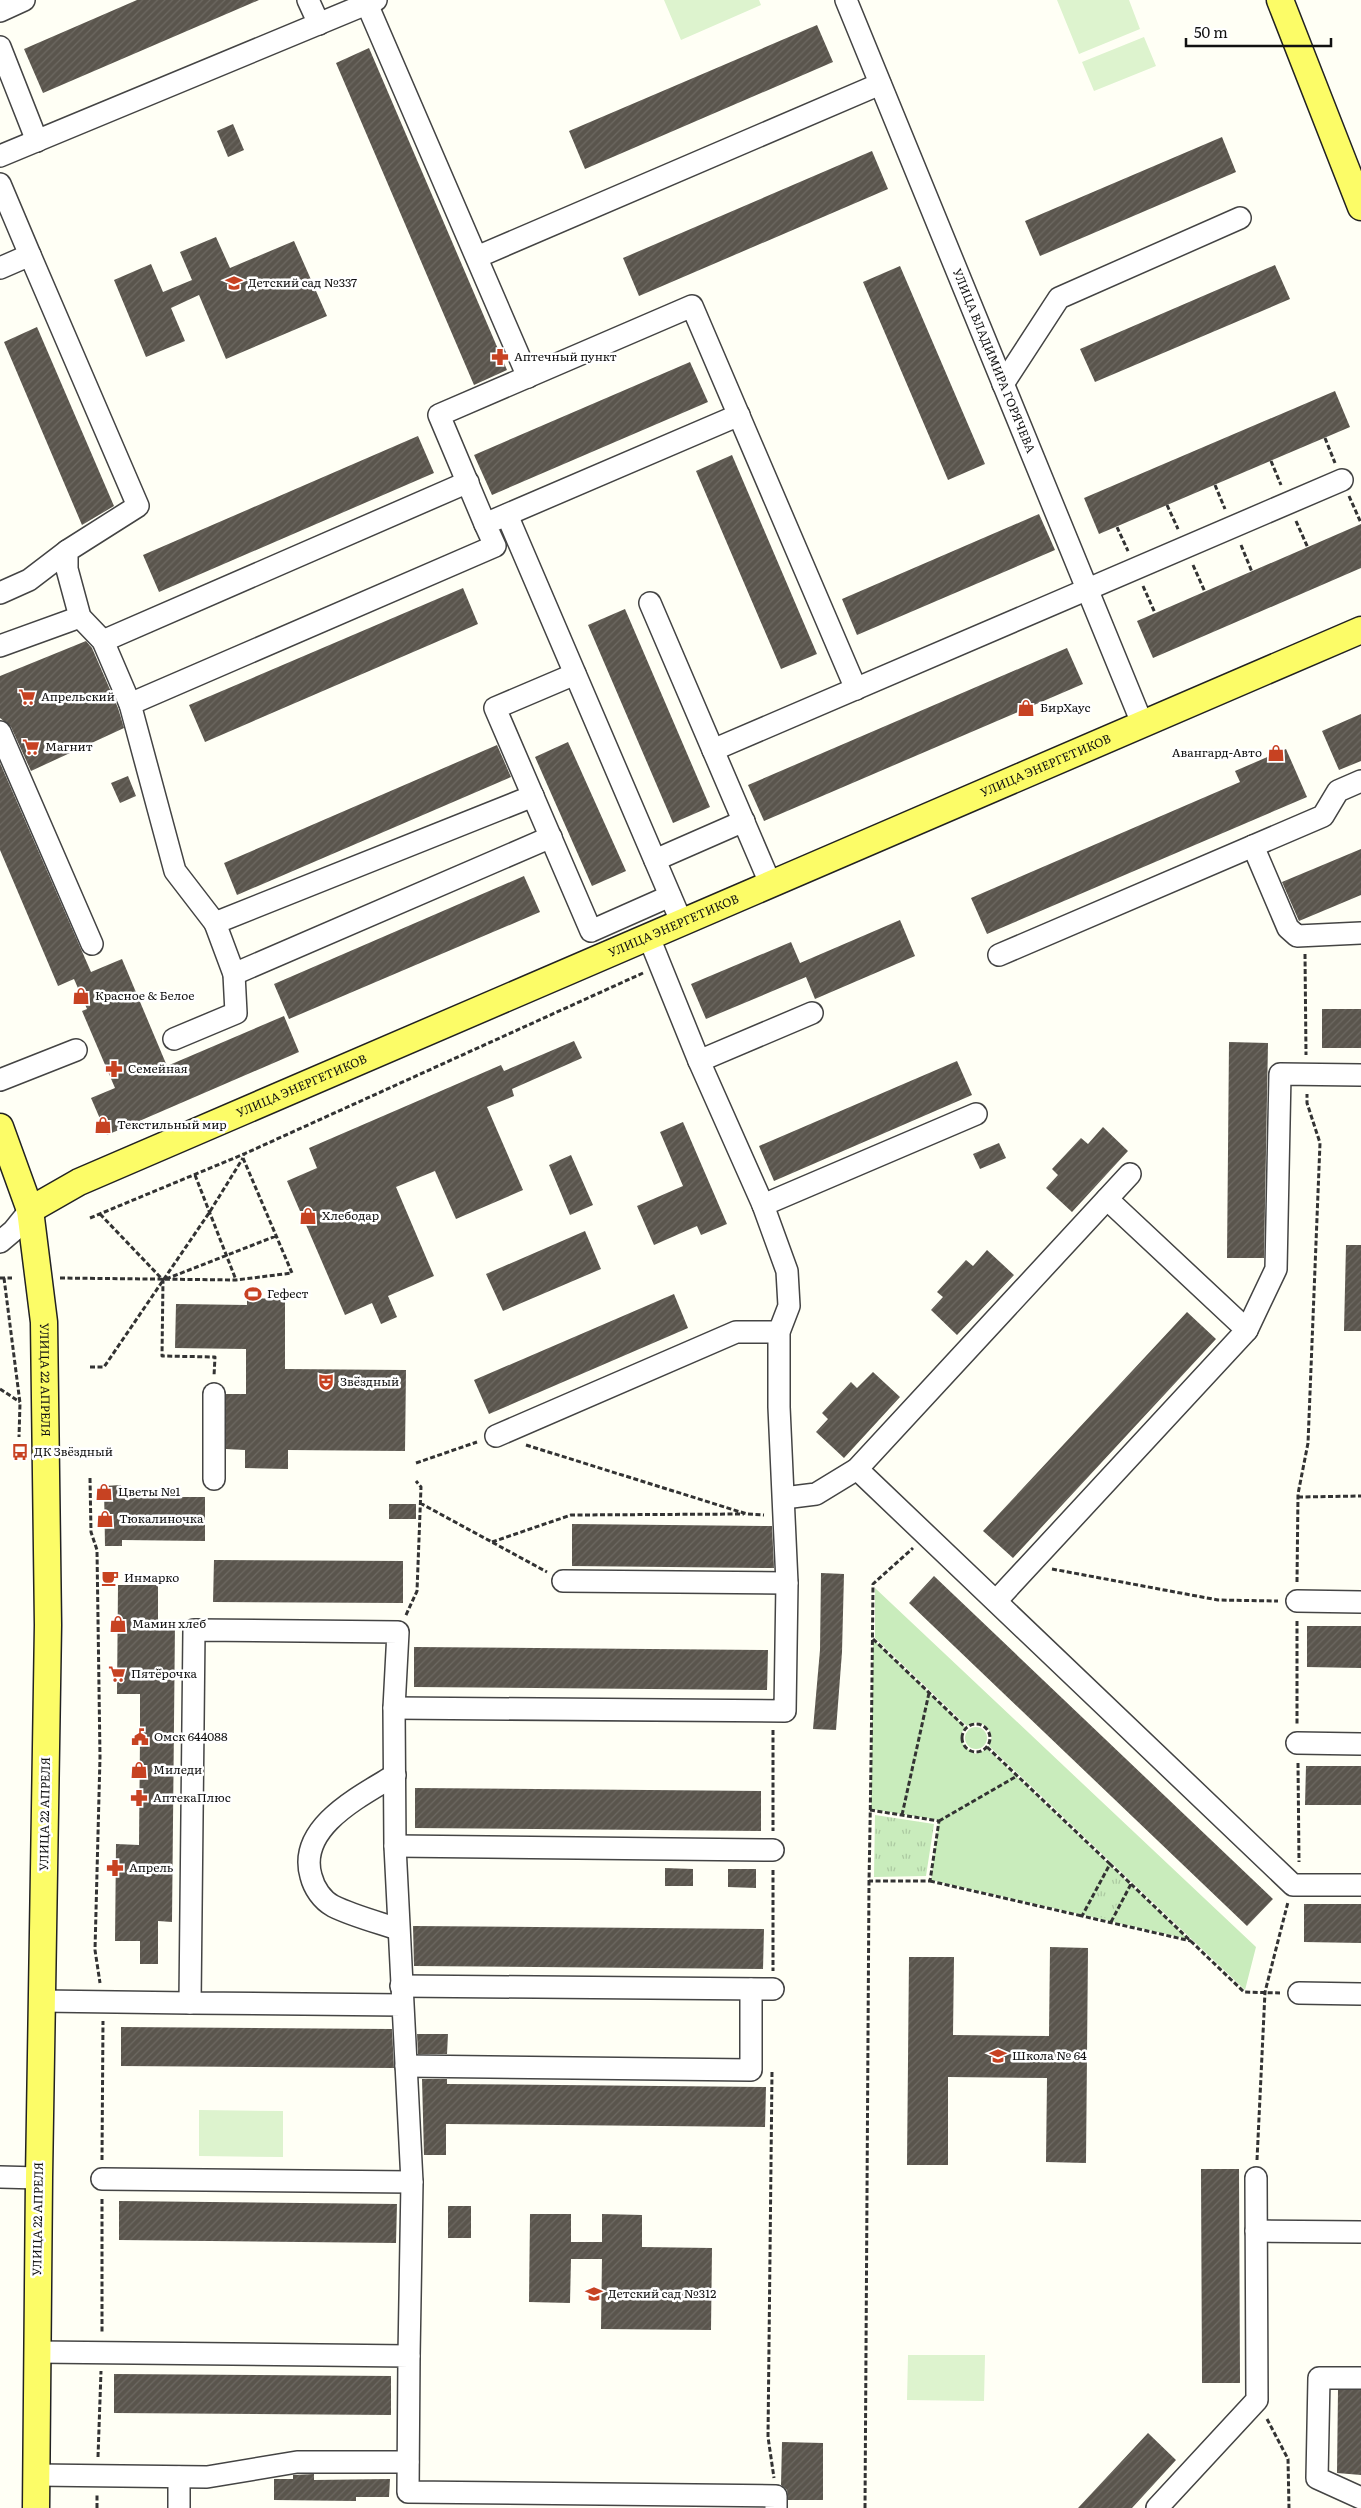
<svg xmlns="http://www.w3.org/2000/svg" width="1361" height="2508" font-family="Literata,serif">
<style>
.grass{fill:#c9ecbc}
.park{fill:url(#park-tufts)}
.pitch{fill:#ddf3ce}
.building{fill:url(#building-hatch)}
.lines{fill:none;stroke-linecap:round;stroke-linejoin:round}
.minor-casing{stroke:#444;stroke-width:24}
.major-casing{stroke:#222;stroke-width:29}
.path{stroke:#333;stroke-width:3;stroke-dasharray:5 2.5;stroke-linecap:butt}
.minor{stroke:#fff;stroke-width:21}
.major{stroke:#fcfc67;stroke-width:26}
.labels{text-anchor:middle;stroke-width:5;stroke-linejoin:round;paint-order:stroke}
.poi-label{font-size:12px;fill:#111;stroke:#fff;text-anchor:start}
.street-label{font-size:12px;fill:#111;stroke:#fff}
</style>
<defs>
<pattern id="park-tufts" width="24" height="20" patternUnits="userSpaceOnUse" patternTransform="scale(1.25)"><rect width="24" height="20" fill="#c9ecbc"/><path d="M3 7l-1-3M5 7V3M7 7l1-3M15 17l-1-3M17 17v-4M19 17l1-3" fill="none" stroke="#acc9a1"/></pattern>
<pattern id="building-hatch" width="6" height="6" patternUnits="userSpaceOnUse" patternTransform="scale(1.25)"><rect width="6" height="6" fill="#5a554d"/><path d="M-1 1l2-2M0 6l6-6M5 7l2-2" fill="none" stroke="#6d6962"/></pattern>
</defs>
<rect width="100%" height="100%" fill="#fffff5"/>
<path class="grass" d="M875,1588L1256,1947L1245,1990L989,1746C995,1735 989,1725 977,1722L967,1726L875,1638Z
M873,1639L965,1727L961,1734L964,1747L976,1754L987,1749L1188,1939L931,1880L939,1820L871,1809Z
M965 1738a11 11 0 1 1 22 0a11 11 0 1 1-22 0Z"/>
<path class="park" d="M875,1815L934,1824L926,1876L874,1877Z
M1110,1869L1127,1885L1109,1919L1086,1914Z"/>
<path class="pitch" d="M664,0H759L761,5L681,40Z
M1057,0H1129L1140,29L1079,54Z
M1144,37L1156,66L1094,91L1082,62Z
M199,2110L283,2111V2157L199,2156Z
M908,2355H985L984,2401L907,2400Z"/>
<path class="building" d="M137,0H259L43,93L24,49Z
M817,25L833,62L585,169L569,131Z
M369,48L507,370L474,385L336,63Z
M233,124L244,150L228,157L217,131Z
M1222,137L1236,172L1040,256L1025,221Z
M872,151L888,189L639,296L623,258Z
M216,237L230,268L294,241L327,316L226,359L199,295L171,308L185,341L146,357L114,280L151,264L163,292L192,280L180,252Z
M1275,265L1290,299L1095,382L1080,349Z
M900,266L985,464L948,480L863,282Z
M37,327L114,506L82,525L4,342Z
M690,362L708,402L492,495L474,455Z
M1335,391L1350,427L1099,534L1084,498Z
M418,436L434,473L159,592L143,555Z
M732,455L817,654L781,669L696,471Z
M1039,514L1055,550L857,635L842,599Z
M1361,524V568L1153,658L1137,621Z
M463,588L478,624L205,742L189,705Z
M625,609L710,807L673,823L588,625Z
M86,641L92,648L118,708L124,728L31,771L11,727L0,718V676Z
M1067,648L1083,684L764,821L748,785Z
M1361,714V761L1339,770L1322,731Z
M568,742L626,871L592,886L535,757Z
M497,745L511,777L237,895L224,863Z
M1286,749L1307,797L987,934L971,898L1240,782L1235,771Z
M0,763L91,972L122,959L167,1066L284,1016L299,1052L107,1135L91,1098L115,1088L82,1011L87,1009L74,979L58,986L0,850Z
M128,776L136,796L120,803L111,783Z
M1361,849V895L1299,921L1282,882Z
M524,876L540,912L289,1019L274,984Z
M900,920L915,956L815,999L806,977L706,1019L691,984L791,942L800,963Z
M1322,1009H1361V1048H1322Z
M574,1041L582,1058L512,1089L514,1096L487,1107L523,1190L456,1219L435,1171L396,1187L434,1276L388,1296L397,1317L381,1324L372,1303L345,1315L287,1181L317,1168L309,1148L501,1065L504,1071Z
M1229,1042L1268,1043L1264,1258H1227Z
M957,1061L972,1095L774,1181L759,1146Z
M683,1122L727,1224L701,1235L697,1226L654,1245L637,1206L683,1186L660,1132Z
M1103,1127L1128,1151L1072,1212L1046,1188L1058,1175L1052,1169L1081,1138L1088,1144Z
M999,1143L1006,1158L980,1169L973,1154Z
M571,1155L593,1205L570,1215L549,1165Z
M585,1231L601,1269L503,1311L486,1274Z
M1346,1245H1361V1331H1344Z
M987,1250L1014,1275L957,1335L931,1310L943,1297L937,1292L966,1260L973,1266Z
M674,1294L688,1328L489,1414L474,1380Z
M247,1298L285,1299V1369L406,1370L405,1451L288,1450V1469L245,1468V1450L226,1449V1394H246V1349L175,1348L176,1304L247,1305Z
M1187,1312L1216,1339L1013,1558L983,1531Z
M873,1372L900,1397L844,1458L816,1432L828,1419L822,1413L851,1382L857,1388Z
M121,1485V1489H148V1497H205V1541L122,1540V1546H105L104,1486Z
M389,1504H416V1519H389Z
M572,1524L772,1526L774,1568L572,1566Z
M214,1560L403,1561V1603L213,1602Z
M821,1573L844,1574L842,1652L836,1730L813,1729L820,1650Z
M934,1576L1273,1899L1247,1926L909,1603Z
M118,1585H158V1623H175L172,1922L158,1921V1964H140V1941H115L116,1844L139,1845L140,1737V1694H117Z
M1307,1626H1361V1668L1307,1667Z
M414,1647L768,1650L767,1690L414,1687Z
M1306,1766H1361V1805H1305Z
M415,1788L761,1791V1831L415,1828Z
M665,1868L693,1869V1886H665Z
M728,1869H756V1888L728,1887Z
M1304,1904H1361V1943L1304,1942Z
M413,1926L764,1929L763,1969L414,1966Z
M1050,1947L1088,1948L1086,2163L1046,2162L1047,2078L948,2077V2165H907L909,1957H954L953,2035L1049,2036Z
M121,2027L392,2029L394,2068L121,2066Z
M417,2034H448L447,2054H418Z
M422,2079H447V2084L766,2087L765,2127L446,2124V2155H424Z
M1201,2169H1239L1240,2383H1202Z
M119,2201L397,2204L396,2243L119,2240Z
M448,2206H471V2238H448Z
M530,2214H571V2242H602V2214L642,2215V2247L712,2248L711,2330L601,2329L602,2259H571L570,2303L529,2302Z
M114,2374L391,2376V2415L114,2413Z
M1338,2390H1361V2475L1337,2473Z
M1148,2433L1176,2460L1132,2508H1078Z
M782,2442L823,2443V2500H788L787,2490L781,2485Z
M314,2474V2480L390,2479L389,2497H356V2501L274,2500V2479H293V2475Z"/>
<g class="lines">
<g class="minor-casing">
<g id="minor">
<path d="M308,0L319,24"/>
<path id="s1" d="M846,0L1142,723"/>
<path d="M367,4L528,377"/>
<path d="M0,11L24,0"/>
<path d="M0,47L37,141"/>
<path d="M0,156L376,0"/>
<path d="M0,184L30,255"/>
<path d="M477,257L880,84"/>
<path d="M0,268L30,255L138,506L67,551V569L80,617L103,641L130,704L175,871L215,923"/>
<path d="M1003,384L1059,298L1240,218"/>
<path d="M507,515L681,921"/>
<path d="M485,524L439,415L692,306L856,689"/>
<path d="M0,593L29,580L67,551"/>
<path d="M650,603L770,883"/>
<path d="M103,641L468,482"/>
<path d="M0,646L80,617"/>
<path d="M575,674L495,708L591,931L670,896"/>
<path d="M130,704L495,546L485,524L739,415"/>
<path d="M0,732L92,944"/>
<path d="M713,750L1342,480"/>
<path d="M1253,846L1288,928L1297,936L1361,933"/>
<path d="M655,860L744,821"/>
<path d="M999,955L1323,816L1338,791L1361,781"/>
<path d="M234,974L551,837"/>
<path d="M174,1039L236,1013L234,974L215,923L533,796"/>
<path d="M699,1061L812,1013"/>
<path d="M0,1080L76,1050"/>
<path d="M763,1205L976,1114"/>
<path d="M0,1242L13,1231L30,1210"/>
<path d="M1247,1330L1276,1269L1280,1074L1361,1075"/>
<path d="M496,1436L736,1332H779"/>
<path d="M857,1469L1293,1885H1361"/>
<path d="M214,1479V1394"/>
<path d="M784,1498L816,1494L857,1469L1130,1174"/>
<path d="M563,1581L787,1583"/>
<path d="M996,1601L1247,1330L1107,1199"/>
<path d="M1297,1601L1361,1602"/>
<path d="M394,1708L785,1711L787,1583L779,1407V1332L789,1306L787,1271L763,1205L699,1061L648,935"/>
<path d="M1297,1743L1361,1744"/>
<path d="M395,1775C361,1796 297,1827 311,1876C314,1888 322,1900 333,1906C353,1916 377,1922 398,1929"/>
<path d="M395,1846L773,1850"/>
<path d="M401,1986L773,1989"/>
<path d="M1299,1993L1361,1994"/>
<path d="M42,2001L190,2003"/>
<path d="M402,2005L190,2003L194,1630L398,1632L394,1708L395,1846L412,2182L409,2356"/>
<path d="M406,2066L751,2070V1989"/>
<path d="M0,2177L39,2178"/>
<path d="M102,2179L412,2182"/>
<path d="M1256,2231L1361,2232"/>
<path d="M37,2352L409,2356L408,2492L776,2496V2508"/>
<path d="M1361,2378H1319L1317,2478L1361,2498"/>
<path d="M36,2475L207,2477L297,2462H408"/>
<path d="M179,2508V2477"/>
<path d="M1157,2508L1257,2400L1256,2178"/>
</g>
</g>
<g class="major-casing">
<g id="major">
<path d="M1280,0L1361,207"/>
<path id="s2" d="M0,1127L30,1210L44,1322L48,1625L39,2178L36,2508"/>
<path id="s3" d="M30,1210L79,1182L1361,630"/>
</g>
</g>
<path class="path" d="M1325,438L1335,463
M1271,461L1281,485
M1215,485L1225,509
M1349,496L1361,523
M1167,505L1178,529
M1296,521L1308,548
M1117,527L1128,551
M1241,545L1252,572
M1193,565L1205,592
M1143,586L1155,613
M1305,954L1306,1055
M195,1175L236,1280
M100,1214L163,1280L162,1356L215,1357L214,1376
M90,1218L244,1154L643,973
M0,1278H12
M4,1278L20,1403L19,1437
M60,1278L236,1280L292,1273L243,1158L244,1154
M166,1279L276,1236
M90,1367H104L209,1213L243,1158
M0,1389L20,1402
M526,1445L747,1514L764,1515
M416,1463L477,1442
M90,1478L91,1532L97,1550L100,1757L95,1950L100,1983
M1298,1497L1361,1496
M420,1503L547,1572
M492,1542L571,1515L744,1514
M1052,1569L1218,1600L1278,1601
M1297,1582L1298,1494L1308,1443L1320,1143L1307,1103V1094
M406,1615L417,1591L421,1487L416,1481
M1297,1621V1725
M873,1639L966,1728
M962 1738a14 14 0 1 1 28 0a14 14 0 1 1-28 0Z
M773,1730V1831
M987,1747L1110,1864
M1298,1763L1299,1862
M870,1810L939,1821L930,1881H869C871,1782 872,1683 873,1584L913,1548
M902,1815L929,1693
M939,1821L1017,1776
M773,1870V1971
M930,1881L1082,1916
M1131,1884L1244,1992L1280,1993
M1111,1922L1131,1884L1110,1864L1082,1916L1191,1941
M772,2072L768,2437L774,2478
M102,2160L103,2021
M1257,2160L1265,1992L1288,1902
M102,2199V2332
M1267,2419L1288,2459L1289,2508
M98,2457L101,2371
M97,2508V2494
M865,2508L869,1881"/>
<use href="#minor" class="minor"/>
<use href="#major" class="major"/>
</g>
<defs>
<g id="school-bare" transform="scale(1.35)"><path d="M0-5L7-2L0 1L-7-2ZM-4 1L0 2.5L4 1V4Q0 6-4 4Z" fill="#c74222" stroke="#fff" stroke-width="2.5" paint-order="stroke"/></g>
<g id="pharmacy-bare" transform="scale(1.35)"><path d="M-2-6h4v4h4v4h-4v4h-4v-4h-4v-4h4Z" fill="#c74222" stroke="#fff" stroke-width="2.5" paint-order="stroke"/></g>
<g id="supermarket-bare" transform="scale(1.35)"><path d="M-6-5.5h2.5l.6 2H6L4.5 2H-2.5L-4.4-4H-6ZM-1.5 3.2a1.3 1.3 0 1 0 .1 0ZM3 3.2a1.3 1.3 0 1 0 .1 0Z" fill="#c74222" stroke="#fff" stroke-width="2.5" paint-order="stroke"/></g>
<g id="shop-bare" transform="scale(1.35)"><path d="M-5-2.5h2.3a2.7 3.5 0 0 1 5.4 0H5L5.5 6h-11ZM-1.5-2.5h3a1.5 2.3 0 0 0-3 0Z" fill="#c74222" stroke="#fff" stroke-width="2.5" paint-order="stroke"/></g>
<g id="stadium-bare" transform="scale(1.35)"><path d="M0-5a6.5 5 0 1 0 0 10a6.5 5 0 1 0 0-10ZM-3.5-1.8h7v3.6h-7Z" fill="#c74222" stroke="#fff" stroke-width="2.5" paint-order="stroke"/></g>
<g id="theatre-bare" transform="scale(1.35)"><path d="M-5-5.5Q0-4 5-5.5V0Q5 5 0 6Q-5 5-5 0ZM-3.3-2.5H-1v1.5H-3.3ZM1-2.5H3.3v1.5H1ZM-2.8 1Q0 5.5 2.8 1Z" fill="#c74222" stroke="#fff" stroke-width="2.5" paint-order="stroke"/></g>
<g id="bus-bare" transform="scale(1.35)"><path d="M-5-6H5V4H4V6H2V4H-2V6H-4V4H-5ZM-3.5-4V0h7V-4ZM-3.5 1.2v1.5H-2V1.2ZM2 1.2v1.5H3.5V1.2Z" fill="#c74222" stroke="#fff" stroke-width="2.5" paint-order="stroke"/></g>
<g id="cafe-bare" transform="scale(1.35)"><path d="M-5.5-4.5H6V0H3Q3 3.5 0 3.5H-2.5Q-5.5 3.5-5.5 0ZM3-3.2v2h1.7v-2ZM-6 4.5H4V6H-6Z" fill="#c74222" stroke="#fff" stroke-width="2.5" paint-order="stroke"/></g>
<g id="civic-bare" transform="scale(1.35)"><path d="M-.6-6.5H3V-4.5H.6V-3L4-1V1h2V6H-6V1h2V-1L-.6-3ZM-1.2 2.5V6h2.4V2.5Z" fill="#c74222" stroke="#fff" stroke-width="2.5" paint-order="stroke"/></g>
</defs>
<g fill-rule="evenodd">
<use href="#school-bare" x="234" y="283"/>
<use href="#pharmacy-bare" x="500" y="357"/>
<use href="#supermarket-bare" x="27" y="697"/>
<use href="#shop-bare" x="1026" y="708"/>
<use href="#supermarket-bare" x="31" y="747"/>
<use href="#shop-bare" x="1276" y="753"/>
<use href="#shop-bare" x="81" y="996"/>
<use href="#pharmacy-bare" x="114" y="1069"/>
<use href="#shop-bare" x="103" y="1125"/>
<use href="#shop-bare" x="308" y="1216"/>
<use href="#stadium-bare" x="253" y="1294"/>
<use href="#theatre-bare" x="326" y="1382"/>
<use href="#bus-bare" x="20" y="1452"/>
<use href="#shop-bare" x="104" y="1492"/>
<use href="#shop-bare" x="105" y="1519"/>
<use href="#cafe-bare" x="110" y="1578"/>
<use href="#shop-bare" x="118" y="1624"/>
<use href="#supermarket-bare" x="117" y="1674"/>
<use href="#civic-bare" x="140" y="1737"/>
<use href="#shop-bare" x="139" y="1770"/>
<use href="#pharmacy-bare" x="139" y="1798"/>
<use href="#pharmacy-bare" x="115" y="1868"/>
<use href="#school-bare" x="998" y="2056"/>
<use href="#school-bare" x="594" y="2294"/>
</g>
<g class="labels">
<g class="poi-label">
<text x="248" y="287">Детский сад №337</text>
<text x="514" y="361">Аптечный пункт</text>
<text x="41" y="701">Апрельский</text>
<text x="1040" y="712">БирХаус</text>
<text x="45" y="751">Магнит</text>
<text x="1262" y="757" text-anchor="end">Авангард-Авто</text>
<text x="95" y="1000">Красное &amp; Белое</text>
<text x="128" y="1073">Семейная</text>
<text x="117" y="1129">Текстильный мир</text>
<text x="322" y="1220">Хлебодар</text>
<text x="267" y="1298">Гефест</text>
<text x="340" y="1386">Звёздный</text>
<text x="34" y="1456">ДК Звёздный</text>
<text x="118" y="1496">Цветы №1</text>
<text x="119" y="1523">Тюкалиночка</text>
<text x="124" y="1582">Инмарко</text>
<text x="132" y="1628">Мамин хлеб</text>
<text x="131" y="1678">Пятёрочка</text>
<text x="154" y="1741">Омск 644088</text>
<text x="153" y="1774">Миледи</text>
<text x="153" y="1802">АптекаПлюс</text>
<text x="129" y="1872">Апрель</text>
<text x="1012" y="2060">Школа № 64</text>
<text x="608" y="2298">Детский сад №312</text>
</g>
<g class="street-label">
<text dy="4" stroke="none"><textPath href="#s1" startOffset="390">УЛИЦА ВЛАДИМИРА ГОРЯЧЕВА</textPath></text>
<text dy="4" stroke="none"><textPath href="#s3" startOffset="1109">УЛИЦА ЭНЕРГЕТИКОВ</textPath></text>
<text dy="4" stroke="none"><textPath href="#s3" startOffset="704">УЛИЦА ЭНЕРГЕТИКОВ</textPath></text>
<text dy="4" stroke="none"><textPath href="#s3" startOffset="299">УЛИЦА ЭНЕРГЕТИКОВ</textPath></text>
<text dy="4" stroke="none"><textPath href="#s2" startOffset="259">УЛИЦА 22 АПРЕЛЯ</textPath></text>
<text transform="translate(45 1814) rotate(-89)" y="4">УЛИЦА 22 АПРЕЛЯ</text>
<text transform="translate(38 2219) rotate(-89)" y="4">УЛИЦА 22 АПРЕЛЯ</text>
</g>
</g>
<path d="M1186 38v8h145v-8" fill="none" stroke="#111111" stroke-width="2.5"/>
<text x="1194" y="38" font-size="15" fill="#111111" stroke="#ffffff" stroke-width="4" paint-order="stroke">50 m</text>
</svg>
